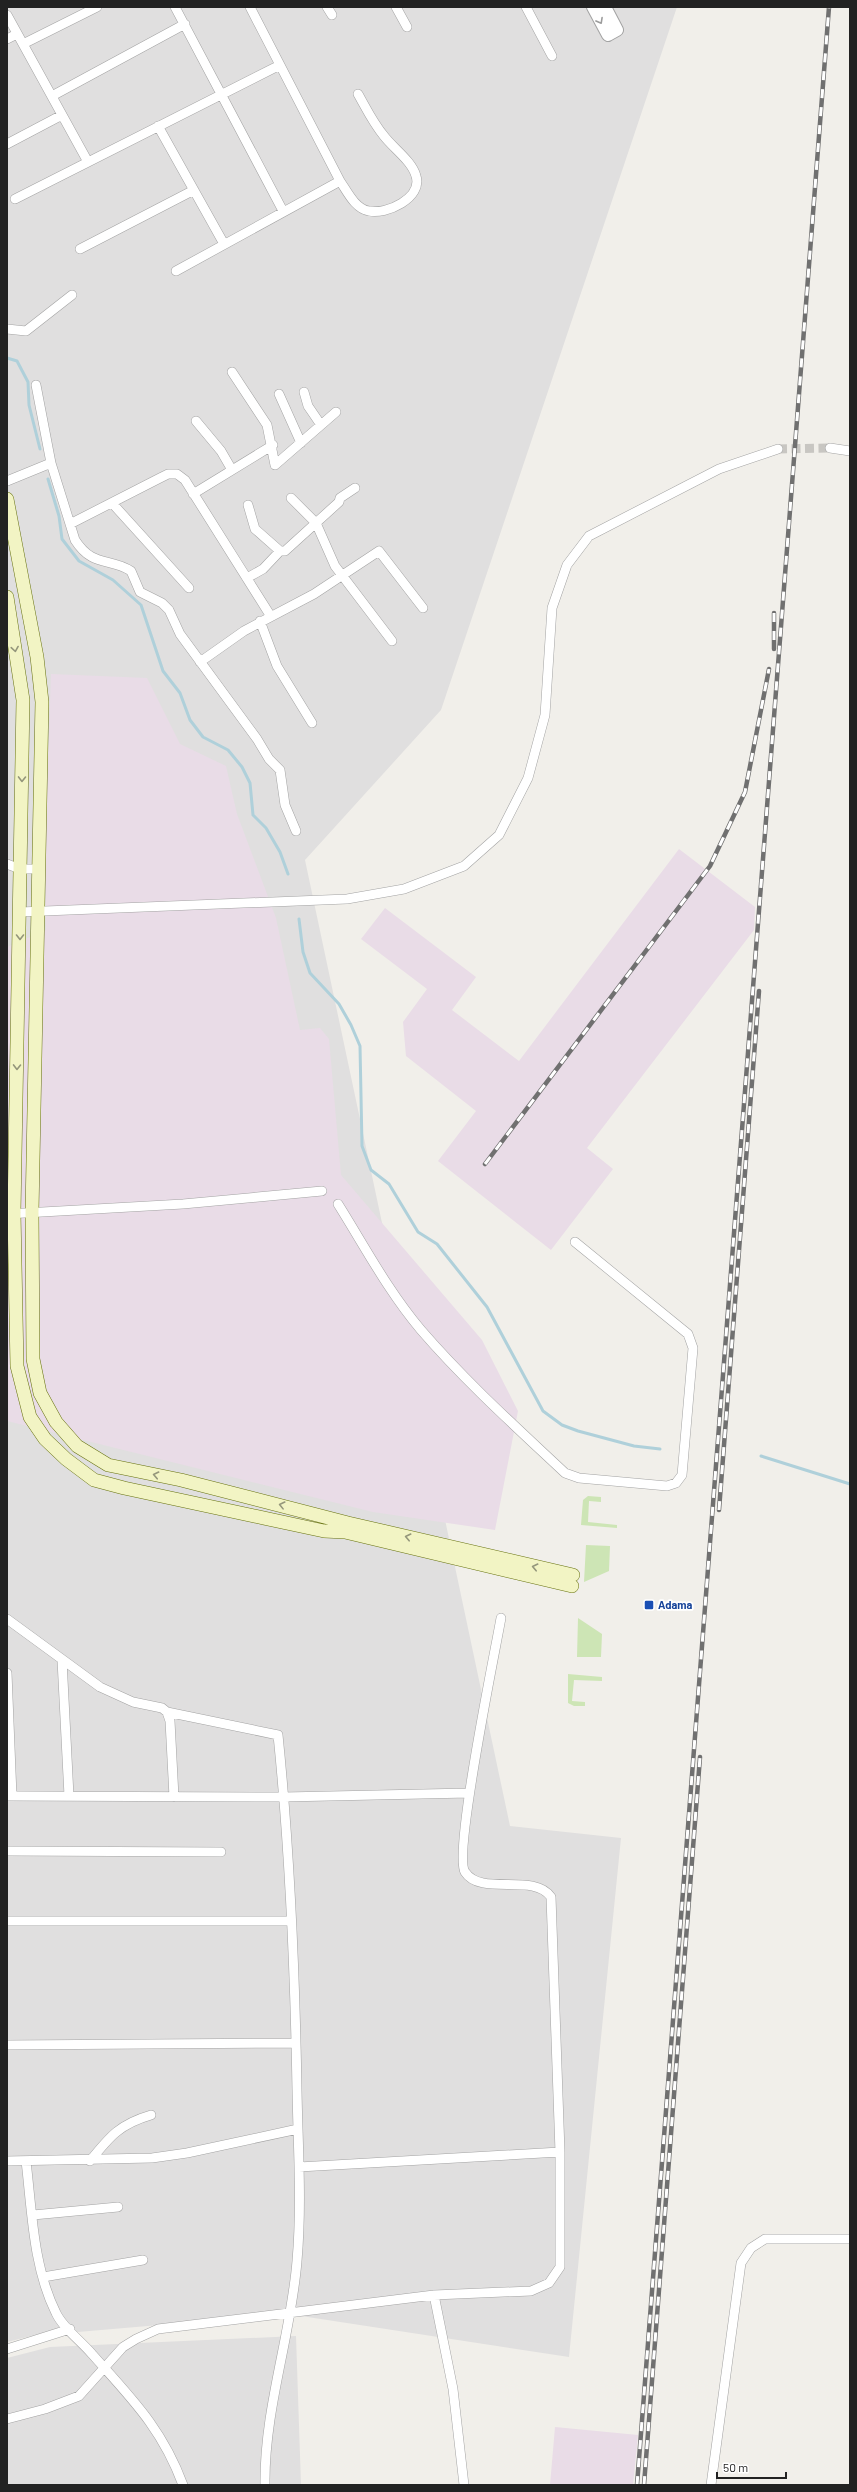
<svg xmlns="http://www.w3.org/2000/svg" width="857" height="2492" font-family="Barlow,sans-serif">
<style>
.residential{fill:#e0dfdf}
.industrial{fill:#e9dce7}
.grass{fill:#cde5b5}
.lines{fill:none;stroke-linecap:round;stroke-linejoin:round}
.stream{stroke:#afd0da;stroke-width:3}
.minor-tunnel{stroke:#c8c6c2;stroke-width:9;stroke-dasharray:9 4.5;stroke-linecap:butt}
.minor-casing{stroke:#a3a3a3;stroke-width:10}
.tertiary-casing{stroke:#a3a3a3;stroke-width:14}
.secondary-casing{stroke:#677210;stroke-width:14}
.minor{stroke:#fff;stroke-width:9}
.tertiary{stroke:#fff;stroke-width:12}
.secondary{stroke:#f2f4c4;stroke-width:13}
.rail-casing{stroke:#707070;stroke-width:4.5}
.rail{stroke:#fff;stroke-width:3;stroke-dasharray:9;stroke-linecap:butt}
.oneway{stroke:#9c9c9c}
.oneway2{stroke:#94967b}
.transit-dot{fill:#1a4fb4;stroke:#fff;stroke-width:1.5}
.labels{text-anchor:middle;stroke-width:3.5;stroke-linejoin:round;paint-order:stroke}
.transit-label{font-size:11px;font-weight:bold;fill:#164399;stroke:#fff;text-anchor:start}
</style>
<rect width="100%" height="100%" fill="#f1efea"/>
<path class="residential" d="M7,7H677L441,710L305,860L510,1826L621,1838L569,2357L288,2314L31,2336L7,2342Z
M296,2336L301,2485H7V2358L50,2347Z"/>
<path class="industrial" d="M51,674L147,678L180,744L226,766L237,814L276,918L300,1030L320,1028L329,1039L341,1175L482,1340L518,1411L495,1530L373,1512L7,1421V947L46,930L45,853Z
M679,849L755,907L754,930L587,1148L613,1169L551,1250L438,1161L476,1111L406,1056L403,1022L427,989L361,939L385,908L476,977L452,1010L519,1061Z
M555,2427L638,2435L633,2485H550Z"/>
<path class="grass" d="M588,1496L601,1497V1502L589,1501L588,1522L617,1525V1528L581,1525L583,1500Z
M586,1545L610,1546L609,1571L584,1582Z
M578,1618L602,1634L601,1657H577Z
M568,1674L602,1677V1681L574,1680L572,1701L585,1702V1706H574L568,1703Z"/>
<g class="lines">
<path class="stream" d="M7,358L17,361L28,382L29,405L40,449
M48,479L59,516L62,539L79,561L113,580L141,605L163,671L180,693L190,720L203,737L228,750L242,767L250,783L253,815L266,828L280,852L288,874
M299,919L303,952L310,973L339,1004L351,1025L360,1046L362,1146L371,1170L389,1184L418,1232L437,1244L487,1307L543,1411L562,1425L578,1431L634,1446L660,1449
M761,1456L850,1484"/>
<path class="minor-tunnel" d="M778,449L830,448"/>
<g class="minor-casing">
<path id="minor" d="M175,7L283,211
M250,7L340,181C347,191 355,209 369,211C386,215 423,198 416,176C412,161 393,148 384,136C373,123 366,108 358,94
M327,7L332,15
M396,7L407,27
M526,7L552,56
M7,15L88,162
M7,39L17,34
M23,44L97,7
M52,96L185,24
M158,126L224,244
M7,144L62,115
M15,199L280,65
M80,249L194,190
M176,271L340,181
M7,329L26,331L72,295
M232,372L267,425L275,465
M36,385L51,463L75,540C93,568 109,557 131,571L140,592L162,603L169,610L180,634L257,739L269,759L280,770L285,805L296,831
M304,392L308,406L321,425
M279,394L301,443
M196,421L221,451L232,470
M830,448L850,451
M275,465L336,412
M7,481L51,463
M193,494L273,445
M291,498L316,523L335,566L392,641
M112,503L189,588
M248,505L255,529L280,551H285L339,502L340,498L355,488
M70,524L158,479L168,474H177L185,480L270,615
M247,578L263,569L280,551
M260,621L277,666L312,723
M200,662L244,631L314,594L379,551L423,608
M7,864L20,869H38
M20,912L347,899L404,889L464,866L499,835L528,778L545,715L552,608L567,565L589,536L719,469L778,449
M338,1204C365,1247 388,1291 421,1330C465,1381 516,1427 565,1473L579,1478L667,1486L676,1483L682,1475L693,1348L688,1334L575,1242
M7,1214L183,1204L322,1191
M7,1619L100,1687L133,1702L162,1708L167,1712L278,1735C290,1853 295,1972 297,2090C298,2147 302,2204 297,2261C291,2336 264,2409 265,2485
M62,1660L69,1796
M7,1673L12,1796
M167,1712L170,1721L174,1797
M7,1796L284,1797L469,1793
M7,1851L221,1852
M7,1921H291
M7,2045L296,2043
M7,2161L152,2158L187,2153L298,2129
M26,2161C32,2211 33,2267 56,2313C63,2328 81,2341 92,2354C131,2398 162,2428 183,2485
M90,2161C110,2136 120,2124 151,2115
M299,2167L560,2152
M33,2215L118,2207
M43,2277L143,2260
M434,2295L453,2389L464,2485
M7,2349L70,2329
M7,2419L45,2409L79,2396L123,2347L136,2339L158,2329L434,2295L531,2291L549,2283L560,2267V2152L551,1897C534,1872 481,1897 465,1872C453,1855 495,1652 501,1618
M711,2485L741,2263L751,2248L765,2239H850"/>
</g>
<g class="tertiary-casing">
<path id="tertiary" d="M593,7L608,35L617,30L605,7"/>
</g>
<g class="secondary-casing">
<path id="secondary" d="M7,499L37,657L42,702L32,1212L33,1359L40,1393L56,1422L77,1446L108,1465L181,1480L348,1523L573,1575
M7,597L23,700L14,1213L17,1366L30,1417L45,1439L66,1459L94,1480L124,1488L324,1531L345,1532L572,1586"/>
</g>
<use href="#minor" class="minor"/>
<use href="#tertiary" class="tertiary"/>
<use href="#secondary" class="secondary"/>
<g class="rail-casing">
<path id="rail" d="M774,613V649
M485,1164L710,866L745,792L769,669
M719,1510L759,991
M637,2485L829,7
M644,2485L700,1757"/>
</g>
<use href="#rail" class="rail"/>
</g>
<defs><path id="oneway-chevron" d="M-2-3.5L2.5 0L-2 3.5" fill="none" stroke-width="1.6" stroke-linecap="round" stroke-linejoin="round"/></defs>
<use class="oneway" href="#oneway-chevron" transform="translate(600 21) rotate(61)"/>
<g class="oneway2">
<use href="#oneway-chevron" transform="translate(15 649) rotate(81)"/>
<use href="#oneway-chevron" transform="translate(22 779) rotate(91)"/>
<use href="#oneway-chevron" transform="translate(20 937) rotate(90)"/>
<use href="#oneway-chevron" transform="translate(17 1067) rotate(91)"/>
<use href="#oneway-chevron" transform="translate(156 1475) rotate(-168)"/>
<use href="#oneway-chevron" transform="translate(282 1505) rotate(-166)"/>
<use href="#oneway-chevron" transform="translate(408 1537) rotate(-167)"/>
<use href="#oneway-chevron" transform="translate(535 1567) rotate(-167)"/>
</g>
<rect class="transit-dot" x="644" y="1600" width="10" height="10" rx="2"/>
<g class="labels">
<g class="transit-label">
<text x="658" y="1609">Adama</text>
</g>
</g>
<rect width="857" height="2492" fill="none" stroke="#222222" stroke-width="16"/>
<path d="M717 2472v6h69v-6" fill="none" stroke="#222222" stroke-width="2"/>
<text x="723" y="2472" font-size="12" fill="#222222" stroke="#ffffff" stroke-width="3" paint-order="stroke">50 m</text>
</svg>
